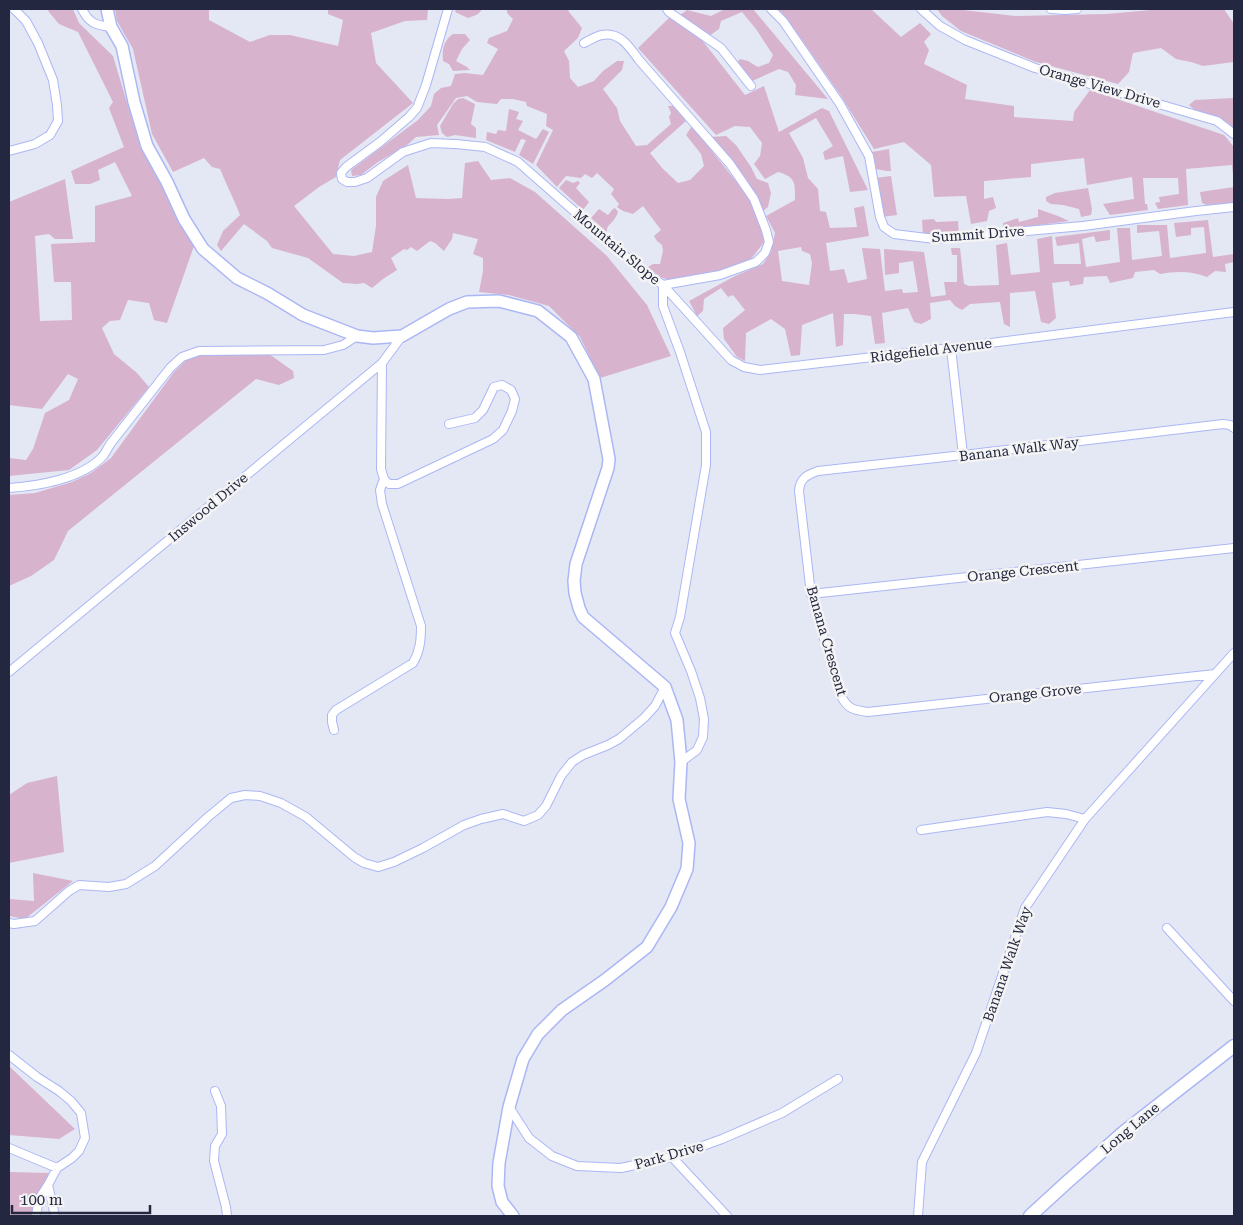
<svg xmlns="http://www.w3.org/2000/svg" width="1243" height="1225" font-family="'Roboto Serif',serif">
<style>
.green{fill:#d8b3ce;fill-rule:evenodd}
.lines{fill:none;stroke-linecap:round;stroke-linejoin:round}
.street-casing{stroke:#abb7f5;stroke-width:10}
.secondary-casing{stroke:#abb7f5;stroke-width:14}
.primary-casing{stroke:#abb7f5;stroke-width:15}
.street{stroke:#fff;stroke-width:8}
.secondary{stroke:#fff;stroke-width:11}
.primary{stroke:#fff;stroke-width:12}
.labels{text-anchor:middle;stroke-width:5;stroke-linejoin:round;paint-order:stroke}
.street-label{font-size:14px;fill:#23273f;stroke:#f4f4f4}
</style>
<rect width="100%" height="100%" fill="#e4e7f4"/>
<path class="green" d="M50,9H73L79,23L113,56L140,146L194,246L167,323L154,320L149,303L128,300L120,320L110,321L102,328L114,354L137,373L149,387L97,450L69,470L9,476V458L26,460L33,449L45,413L69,400L78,379L68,374L42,409L9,405V202L65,179L73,239H55L49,234L35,236L40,321L72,320L71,282H54L51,244L95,242V206L132,196L115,162L98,170L100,180L90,184H75L71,171L124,147L109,108L113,102L78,32L59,24L48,11Z
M115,9H209V20L250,42L270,35H290L338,46L343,20L328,14V9H428L427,20L405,21L371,33L376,63L413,103L340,160L336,177L319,187L294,206L333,254L354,256L372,252L376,226V197L383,181L408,165L416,198L448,199L462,198L465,163L478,161L491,180L510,178L535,192L607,256L647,305L671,356L600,378L580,337L549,306L509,295L479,292L483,271V258L473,254L478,239L453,233L452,239L444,251L435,243L430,241L417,251L411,247L407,250L404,249L391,258L397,270L383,279L372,288L364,283L357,284L343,283L308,258L272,248L267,241L244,224L221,251L217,245L223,231L240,215C234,199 226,184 220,169L212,167L204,158L173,172L152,134L133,49L117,21Z
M456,9H482C479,15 474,16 468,18L455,12Z
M507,9H568L569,12L582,28L578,38L564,51L569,61L570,78L578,87L594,81L603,71L617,61H624L622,70L603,89L617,108L620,121L636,146L647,145L671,124L669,117L671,113L668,106H675L686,121L650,153L663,169L678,183L690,180L704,166L701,154L686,135L692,126L750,199L760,223L765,241L751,259L713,273L669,280L660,277L648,267L653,264H660L663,251L662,245L657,241L654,236L661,230L643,206L633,214L623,211L617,207L619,204L611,194L614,189L597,173L592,178L585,174L581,178L566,176L557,187L536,165L553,130L546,126L547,114L527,106L526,102L513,99H501L497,104L477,102L467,96L456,98L437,125L439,135L416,137L406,146L378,162L361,175L352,176L351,170L418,120L431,106L434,94L441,88L451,86L455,74L465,73L483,75L498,49L487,43L489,38L507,31L513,19L507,13Z
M725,9H753L828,99L795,95L796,85L788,72L779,69L752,81L737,63L740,59L748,61L758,67L769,63L773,55L756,29L742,12L721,21L719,29L709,36L685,20L680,15L687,10L711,16Z
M778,9H871L901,37L920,23L931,34L924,42L929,50L924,64L967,85L965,99L1014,106V117L1073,121L1074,112L1090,90L1224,135L1234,147V184L1232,165L1186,169L1188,205L1158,209L1155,203L1160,202L1159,197L1179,194L1178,178H1143L1145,204H1147L1148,210L1110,215L1103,204L1134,199L1132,177L1087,185L1084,158L1031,164V177L984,181V199L993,197L996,208L989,211L987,221L971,224L966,196L934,197L931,165L904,142L874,149L841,96L788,20Z
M937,9H955L1015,16L1106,14L1151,10L1224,9L1234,24V62L1203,66L1191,62L1176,59L1161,48L1133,53L1129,72L1118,84L1036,62L961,31L942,16Z
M670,17L698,35L745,95L764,86L779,132L822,108L829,111L868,190L850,192L843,156L825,160L823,152L833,146L816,118L789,133L803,158L808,178L818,189L820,211L826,212L830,228L857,227L854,208L864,206L869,236L826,243L830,271L844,269L848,283L867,279L862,248L880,249L885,291L902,289L903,293L918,292L913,261L899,263V273L885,275L884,249L924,252L931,297L946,295L944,282H957V255H952L951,248H960L964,284L969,286L999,285L996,245L1007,243L1011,275L1040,272L1037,239L1052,236L1054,264H1081L1079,243L1057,246L1055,237L1110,230V240L1096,242L1094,236L1082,239L1086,267L1120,262L1117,228H1130L1132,260L1162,256L1159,231L1137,233V225H1167L1170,258L1206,253L1204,227L1191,228V235L1176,237L1174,223L1208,220L1213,257L1234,254V262L1225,264L1226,272L1215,271L1207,277C1192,271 1177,271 1160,274L1154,270L1135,272L1133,278L1110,283L1107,276L1084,277L1083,284L1070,286L1069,281L1052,283L1056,318L1049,324L1041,322L1035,291L1010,293V327L1004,324L1000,302L970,304L962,310L955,306L950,300L930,303L931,319L921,324L914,322L908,308L882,313L885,343L875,344L871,316L854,314H844L843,345L836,347L833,313L802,325L800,355L791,356L785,329L771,319L746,333L745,361L737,357L724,339L723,328L745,310L733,295L728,297L721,288L704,299L703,311L697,316L689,301L735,276L763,264L771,252L775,233L766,216L795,200C795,183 796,177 778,172L765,179L754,164L760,156L762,143L750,127L735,126L716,135L638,48ZM801,247L802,251L810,254L812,263L809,285L782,281L778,251Z
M453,34H465L470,40L462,49L456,61L467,67L470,70L453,71L449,64L443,61C442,50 443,41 453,34Z
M463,98L475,104L471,124L476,128V138L455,135L447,137L442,133L440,126L453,104L458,99Z
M1234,98V128L1219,117L1196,111L1189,105L1195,100Z
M509,109L519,112L516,119L523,121L518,130L536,139L543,129L549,132L533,164L519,155L526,140L521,139L515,152L486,140L487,132L496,134L498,130L506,131Z
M726,136L736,145L751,167L757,179L768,183L771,193L768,207L763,211L746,179L711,137Z
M889,149L891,171H886L876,169L872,152Z
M891,176L897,215L882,217L876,178Z
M566,180L573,183L578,181L580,183L576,188L589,202L583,210L559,188Z
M1234,187V203L1207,205L1202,203L1200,192Z
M1088,188L1092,209L1091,215L1081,217L1079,209L1063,205L1051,204L1046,201V197L1055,193Z
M615,208L618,212C617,214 616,217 615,218C612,224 606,225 607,232L591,218L599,209L608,215L613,209Z
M1038,209L1058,216L1069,221L1003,230V223L1018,218L1019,222L1038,217Z
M934,219L936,222L958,221L959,234L923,236L922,220Z
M269,354L293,371L294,378L279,385L256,379L68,531L54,560L31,576L9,586V495L35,493L72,482L91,473L111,458L174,372L186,360L201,355Z
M57,776L64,852L9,863V795L27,783Z
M33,873L73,881L25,919L9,916V899L34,901Z
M9,1066L75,1129L59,1139L9,1135Z
M9,1172L49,1173L38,1201L34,1216H9Z"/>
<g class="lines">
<g class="street-casing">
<path id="street" d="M82,9C89,23 95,25 111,27
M448,9L426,85L417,108L409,117L380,142L346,167L341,173L342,179L347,182H355L367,178L403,152L431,143L456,144L485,147L518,162L640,269L663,285L731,360L744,367L760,370L951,348L1234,312
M667,9L669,12L721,48L751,86
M771,9L783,21L840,104L869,156L880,217L884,227L894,234L935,239L1083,226L1196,211L1234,207
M921,9L940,26L965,40L1035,68L1217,121L1234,134
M1051,9L1065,10L1077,9
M584,43C590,40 596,36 602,35C620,31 630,48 639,60L730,164L754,199L766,230L769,242L765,253L756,262L720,275L663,285
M9,151L35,144L50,135L58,121L57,105L53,80L38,43L26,21L14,9
M663,285V306L680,352L706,432V465L680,617L675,633L691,671L700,698L704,719L703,737L697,750L681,762
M951,348L963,455
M382,363L381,469L384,479L389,484H398L493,439L503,430L512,411L515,399L511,390L502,385L494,387L483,410L475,418L449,424
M9,488C38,486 82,479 103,456C106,452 108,447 111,443L170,368L182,357L199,351L324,350L343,345L357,336
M811,594L1234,548
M9,672L382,363L402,336
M1215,674L868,712C853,710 848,709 841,696L811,594L799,491C800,478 807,475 818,471L963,455L1223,424L1230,425L1234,428
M334,730L332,722V715L336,710L413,663C420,651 421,640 421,626L382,504L380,490L384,479
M921,830L1047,812L1066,814L1085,819
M9,923L14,924L35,921L69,891L79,885L109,887L126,884L155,866L208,817L231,798L245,795L260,796L281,803L306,817L354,857L364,863L378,867L394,862L423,848L464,825L481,819L503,814L524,821L538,815L546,806L561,776L572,762L583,755L608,745L619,739L644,718L655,706L665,687
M1167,928L1234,1001
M9,1055L37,1077L59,1091L71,1101L81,1113L85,1138L79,1151L72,1158L57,1168L48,1185L55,1216
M215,1091L221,1106L222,1134L215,1146L214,1161L226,1207L227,1216
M509,1107L529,1138L552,1156L577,1166L621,1168L672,1157L722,1139L782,1113L838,1079
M9,1148L57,1168
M672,1157L727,1216
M36,1216L39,1199L48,1185
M918,1216L922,1162L976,1053L1025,908L1085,819L1234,653"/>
</g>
<g class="secondary-casing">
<path id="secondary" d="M107,9L111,27L122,46L134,102L147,146L167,182L184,219L203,249L237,278L267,293L303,315L357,336L373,338L402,336L449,309L467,302L499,301L538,311L571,337L594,379L609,459L608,468L576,564L574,581L575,593L579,608L583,617L665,687L677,720L681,762L679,799L689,843L687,869L671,907L647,947L605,980L562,1010L538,1034L523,1059L509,1107L499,1163L498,1186L502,1202L513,1216"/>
</g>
<g class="primary-casing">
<path id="primary" d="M1030,1216L1066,1183L1124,1132L1234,1046"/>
</g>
<use href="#street" class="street"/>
<use href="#secondary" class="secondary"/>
<use href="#primary" class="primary"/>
</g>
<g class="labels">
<g class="street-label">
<text transform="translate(1100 86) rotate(16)" y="5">Orange View Drive</text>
<text transform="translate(978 234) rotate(-4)" y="5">Summit Drive</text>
<text transform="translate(617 247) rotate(40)" y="5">Mountain Slope</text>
<text transform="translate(931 350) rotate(-7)" y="5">Ridgefield Avenue</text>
<text transform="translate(1019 449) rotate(-7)" y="5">Banana Walk Way</text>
<text transform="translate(208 507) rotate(-40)" y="5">Inswood Drive</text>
<text transform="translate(1023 571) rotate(-6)" y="5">Orange Crescent</text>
<text transform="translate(827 641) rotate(74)" y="5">Banana Crescent</text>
<text transform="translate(1035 693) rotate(-6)" y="5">Orange Grove</text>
<text transform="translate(1007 964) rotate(-71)" y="5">Banana Walk Way</text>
<text transform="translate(1130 1128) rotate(-40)" y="5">Long Lane</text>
<text transform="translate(669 1155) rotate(-16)" y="5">Park Drive</text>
</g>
</g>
<rect width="1243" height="1225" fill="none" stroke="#23273f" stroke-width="20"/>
<path d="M12 1205v8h138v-8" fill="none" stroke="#23273f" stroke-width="2.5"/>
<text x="20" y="1205" font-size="15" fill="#23273f" stroke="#f4f4f4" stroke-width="4" paint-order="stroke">100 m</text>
</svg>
